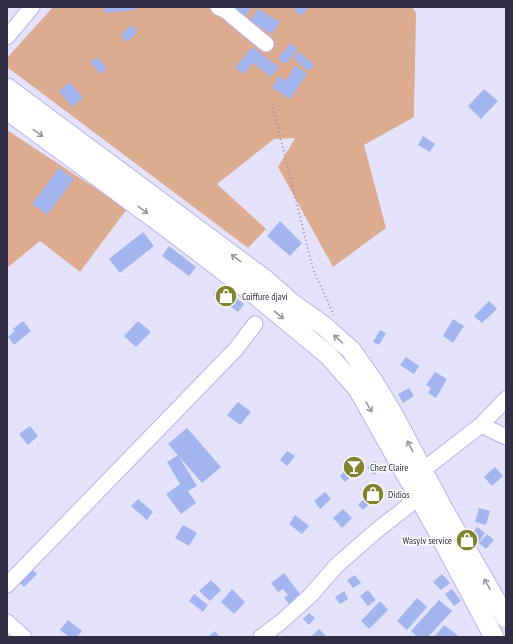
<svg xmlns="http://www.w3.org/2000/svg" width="513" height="644" font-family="'PT Sans Narrow',sans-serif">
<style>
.green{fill:#ddab8f}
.building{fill:#a3b5ef}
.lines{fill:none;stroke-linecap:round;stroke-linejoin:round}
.minor-casing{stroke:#bab2ee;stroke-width:17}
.major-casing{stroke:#bab2ee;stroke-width:21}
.path{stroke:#9592ab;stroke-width:2;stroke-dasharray:1 3;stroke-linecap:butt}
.minor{stroke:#fff;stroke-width:15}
.major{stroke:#fff;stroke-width:19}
.oneway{stroke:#9896a2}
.labels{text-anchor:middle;stroke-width:3;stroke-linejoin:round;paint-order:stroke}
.poi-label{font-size:10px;fill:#312d45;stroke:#fff;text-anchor:start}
</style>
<rect width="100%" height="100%" fill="#e5e3fc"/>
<path class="green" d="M53,7H412L416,13L414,117L364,145L386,228L333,267L278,167L295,138L274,139L217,184L266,229L248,248L7,67V58Z
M7,130L127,209L80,272L40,241L7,268Z"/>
<path class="building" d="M103,7H134L135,10L105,13Z
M235,7H251V8L243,20L232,12Z
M296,7H309L301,16L294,10Z
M258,9L280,22L272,34L250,21Z
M131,25L138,32L127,42L121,35Z
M291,43L298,50L285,64L278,58Z
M252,47L279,67L271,77L253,63L244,74L235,68Z
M299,52L315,65L308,71L293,58Z
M97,57L107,68L101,74L90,62Z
M295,65L307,74L290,99L272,88L279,76L286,81Z
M70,82L83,98L72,107L59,91Z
M484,89L498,101L481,119L468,106Z
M423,136L435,144L430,152L418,145Z
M59,168L74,179L47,215L32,204Z
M280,221L302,243L290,256L267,236Z
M143,232L154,246L120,273L109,259Z
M169,246L196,267L189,276L162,256Z
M219,286L244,304L238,312L213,294Z
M489,301L497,309L482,323L474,316Z
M453,319L464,326L453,343L443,336Z
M23,321L31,331L14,345L8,337L15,331L13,329Z
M138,321L151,332L136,347L124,336Z
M380,330L386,333L379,345L373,342Z
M406,357L419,366L414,374L400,365Z
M435,372L447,379L436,398L428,393L431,388L426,385Z
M409,388L414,396L403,403L398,394Z
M238,402L251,412L240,425L227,415Z
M30,426L38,436L28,445L19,434Z
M187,428L221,467L202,483L168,444Z
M287,451L295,456L287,466L280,460Z
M178,455L197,486L188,491L196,503L181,514L166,494L180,484L167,462Z
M357,459L363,465L353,475L347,469Z
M375,461L381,469L374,475L367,467Z
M495,467L503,476L492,486L484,477Z
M346,470L352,475L345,482L340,476Z
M325,492L331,499L320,509L314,501Z
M367,496L372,501L363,510L358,505Z
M138,499L153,512L147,520L131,506Z
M479,508L490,511L486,525L475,522Z
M343,509L352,518L342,528L333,518Z
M295,515L309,526L302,534L289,524Z
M183,525L197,533L189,546L175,538Z
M477,527L485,533L478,543L469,537Z
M487,534L494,540L486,549L479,543Z
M28,565L37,574L24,587L15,578Z
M284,573L300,594L294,599L296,601L290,605L284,598L288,595L283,589L278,592L271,583Z
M442,574L450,583L441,590L433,582Z
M355,575L361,583L353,588L347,580Z
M211,580L221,590L210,601L199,591Z
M232,589L245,602L234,614L221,602Z
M452,589L461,601L454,606L445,594Z
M368,590L376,600L368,606L360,596Z
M344,591L348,599L340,604L335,597Z
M194,594L208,605L203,612L189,601Z
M417,598L427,607L407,630L397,621Z
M439,600L452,611L428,637H417L411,631Z
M380,601L388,610L369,629L361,621Z
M309,613L315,618L309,625L303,619Z
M68,620L82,631L77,637H69L60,630Z
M444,625L460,637H434Z
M319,629L327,637H311Z
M215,631L220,637H208Z"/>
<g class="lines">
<g class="minor-casing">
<path id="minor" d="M218,7L226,11L266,44
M7,37L32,7
M481,425L506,437
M423,470L481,425L506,399
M7,585L236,349L255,324
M7,622L24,637
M261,637L281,622L310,596L336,566L376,531L408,506L416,493"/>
</g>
<g class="major-casing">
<path id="major" d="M7,88L267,281L293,304L324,326L351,350L373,381L394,416L442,507L506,618
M7,110L169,229L259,298L328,355L358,389L435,526L494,637"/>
</g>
<path class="path" d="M272,104L313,269L334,315"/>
<use href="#minor" class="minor"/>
<use href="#major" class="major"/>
</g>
<defs><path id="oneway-shaft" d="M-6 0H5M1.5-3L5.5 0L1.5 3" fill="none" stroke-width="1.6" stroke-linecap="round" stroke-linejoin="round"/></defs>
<g class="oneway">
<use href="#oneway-shaft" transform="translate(38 133) rotate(36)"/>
<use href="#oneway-shaft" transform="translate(143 210) rotate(36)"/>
<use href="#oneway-shaft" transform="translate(236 258) rotate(-144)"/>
<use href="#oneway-shaft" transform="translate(279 315) rotate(40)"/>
<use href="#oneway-shaft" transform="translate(338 339) rotate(-139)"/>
<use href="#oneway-shaft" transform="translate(369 407) rotate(60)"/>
<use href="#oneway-shaft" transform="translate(410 446) rotate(-118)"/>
<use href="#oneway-shaft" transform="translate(487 584) rotate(-120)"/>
</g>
<defs>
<g id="shop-disc" transform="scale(1.15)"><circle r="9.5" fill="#81832d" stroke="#fff"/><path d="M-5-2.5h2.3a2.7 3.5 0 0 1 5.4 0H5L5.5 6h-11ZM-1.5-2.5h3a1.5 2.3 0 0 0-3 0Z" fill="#fff"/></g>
<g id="bar-disc" transform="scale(1.15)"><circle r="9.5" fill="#81832d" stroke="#fff"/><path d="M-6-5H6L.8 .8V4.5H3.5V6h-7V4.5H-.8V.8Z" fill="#fff"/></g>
</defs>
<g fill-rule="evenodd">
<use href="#shop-disc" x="226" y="296"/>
<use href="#bar-disc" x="354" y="467"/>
<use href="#shop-disc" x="373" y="494"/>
<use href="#shop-disc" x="467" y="540"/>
</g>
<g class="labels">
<g class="poi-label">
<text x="242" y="300">Coiffure djavi</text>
<text x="370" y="471">Chez Claire</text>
<text x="388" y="498">Didios</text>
<text x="452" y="544" text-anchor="end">Wasylv service</text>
</g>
</g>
<rect width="513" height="644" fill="none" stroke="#312d45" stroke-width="16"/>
</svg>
